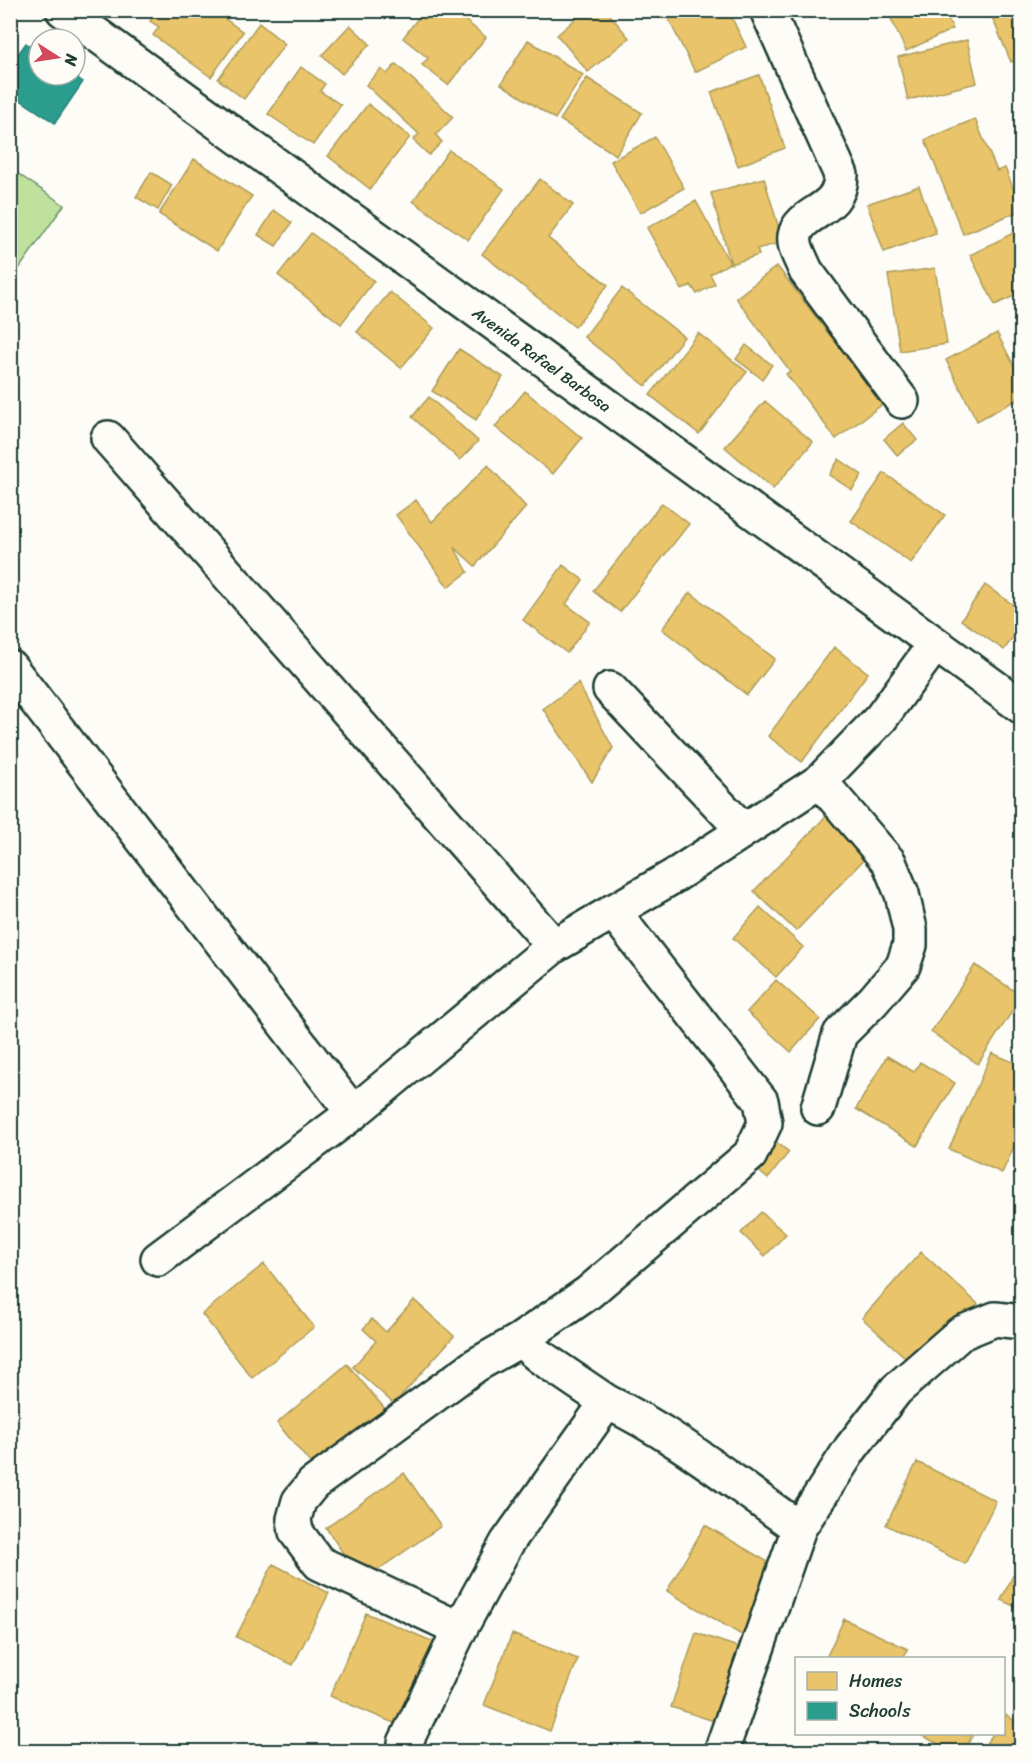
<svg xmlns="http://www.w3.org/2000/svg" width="1032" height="1762" font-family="Sriracha,sans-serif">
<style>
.green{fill:#bee29d;stroke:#6e9068;stroke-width:1.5}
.homes{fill:#e9c46a;stroke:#ac9c5a;stroke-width:1.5}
.schools{fill:#2a9d8f;stroke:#278074;stroke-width:1.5}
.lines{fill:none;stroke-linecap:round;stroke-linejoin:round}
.minor-casing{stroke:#1f3d34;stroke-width:38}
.minor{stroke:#fdfcf7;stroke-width:33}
.labels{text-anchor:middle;stroke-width:6;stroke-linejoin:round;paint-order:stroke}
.street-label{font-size:16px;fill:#1f3d34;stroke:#fdfcf7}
</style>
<rect width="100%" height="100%" fill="#fdfcf7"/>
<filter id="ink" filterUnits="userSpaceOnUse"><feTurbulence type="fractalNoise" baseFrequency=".0167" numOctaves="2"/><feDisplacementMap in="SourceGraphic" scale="12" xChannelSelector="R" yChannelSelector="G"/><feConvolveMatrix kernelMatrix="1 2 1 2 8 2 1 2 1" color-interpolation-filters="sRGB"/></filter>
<g filter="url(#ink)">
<path class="green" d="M11,169L64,205L11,280Z"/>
<path class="homes" d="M157,10H213L243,32L211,77L153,35L159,27L150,21Z
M424,10H452L486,37L448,85L422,65L428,58L403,38Z
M586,10H606L629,38L588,72L557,35Z
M664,10H728L746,47L695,72Z
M887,10H944L953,29L906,51Z
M989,10H1022V57L1011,62Z
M259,23L285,44L244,99L218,79Z
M350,25L370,44L342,74L322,55Z
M528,40L583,75L555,119L501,84Z
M967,40L977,83L908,100L898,57Z
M396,64L453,117L436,135L442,142L429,155L413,140L419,134L366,85L381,69L387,74Z
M301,67L325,84L320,91L341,105L313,145L268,114Z
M759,75L785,148L738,166L711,92Z
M587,78L642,113L616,155L560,120Z
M368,104L410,137L370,189L328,156Z
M975,119L997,171L1005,168L1022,210L963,234L925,140Z
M655,137L684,188L640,213L611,161Z
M449,150L504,189L468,240L413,201Z
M194,159L252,196L217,251L159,214Z
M151,172L172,185L158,210L136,197Z
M764,178L783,242L757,249L759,255L731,264L711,193Z
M540,179L573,205L548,238L608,285L575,327L482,254Z
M919,186L936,233L884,252L867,204Z
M696,201L730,263L710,274L715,284L697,294L691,285L682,290L647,228Z
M274,210L292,223L276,246L258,235Z
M1019,230L1022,235V292L995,305L970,255Z
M311,233L374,281L341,324L278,275Z
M777,266L832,338L838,334L888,400L836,439L786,374L790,371L736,298Z
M935,268L947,344L900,351L888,275Z
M622,288L684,337L646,386L584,337Z
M390,292L434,328L401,368L357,332Z
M698,333L747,372L699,434L650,395Z
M997,333L1022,381V397L977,421L946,360Z
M746,345L772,365L762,379L736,359Z
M459,349L503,377L476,420L432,391Z
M525,391L582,438L553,474L495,427Z
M429,397L478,441L460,460L412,417Z
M765,401L813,442L773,489L725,447Z
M903,423L917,440L897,455L884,439Z
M839,459L862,475L852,490L829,475Z
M488,465L526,507L475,566L454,547L468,572L448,587L396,515L416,500L432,522Z
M884,473L945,515L911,563L851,521Z
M662,503L689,524L620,612L593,591Z
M563,565L583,580L566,604L590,622L567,653L523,620Z
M985,585L1022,611V625L1004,650L961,620Z
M690,592L775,659L747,695L662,629Z
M834,647L868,673L802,762L768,736Z
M578,683L613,748L592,782L543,709Z
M831,811L872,851L796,931L754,891Z
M760,907L803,947L776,977L733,938Z
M975,965L1022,996L978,1064L931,1032Z
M776,980L820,1019L791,1052L747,1012Z
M992,1053L1022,1066V1129L1002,1173L949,1149Z
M887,1056L914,1072L920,1062L955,1083L917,1146L856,1109Z
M776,1142L789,1152L768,1179L755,1168Z
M761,1212L786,1234L765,1256L741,1233Z
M921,1252L978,1304L919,1370L862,1318Z
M264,1264L314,1327L252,1378L202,1314Z
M414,1300L454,1336L394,1404L353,1367L376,1341L363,1329L372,1319L386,1332Z
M347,1364L386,1410L316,1470L277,1423Z
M917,1462L996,1501L965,1564L886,1525Z
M404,1473L441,1526L362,1581L326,1528Z
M705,1525L783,1571L745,1637L667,1591Z
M1022,1557V1610L1001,1600Z
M273,1564L329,1593L293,1665L236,1637Z
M366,1613L443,1646L408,1729L330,1696Z
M844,1619L908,1649L903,1658H826Z
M696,1633L741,1648L717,1722L671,1707Z
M512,1634L578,1659L550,1731L484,1705Z
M1006,1715L1022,1726V1752H980L993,1734H1004V1719Z
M919,1734H973L964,1752H954Z"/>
<path class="schools" d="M26,43L39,52V75H73L83,82L55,123L10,93V65Z"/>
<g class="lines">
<g class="minor-casing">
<path id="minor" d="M63,10L1022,707
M767,10L841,175C841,213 800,210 795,236C793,247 802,261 806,271L902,401
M108,438L554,946
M10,667L353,1113
M610,689L743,830
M818,1108L840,1034L873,1001L903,966L910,945V929L902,894L889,862L820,781
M158,1259L353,1113L554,946L674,876L820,781L881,718L935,644
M607,1402L539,1356L520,1340L588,1293L750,1155L765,1123L761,1101L613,911
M460,1629L319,1563L296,1532L294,1519L299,1501L313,1484L476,1365L520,1340
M405,1743L460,1629L507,1543L607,1402C675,1434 737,1485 799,1528
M721,1752L799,1528L851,1448L896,1390L961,1333L995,1319L1022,1322"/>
</g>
<use href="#minor" class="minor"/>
</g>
</g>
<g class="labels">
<g class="street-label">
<text transform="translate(542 359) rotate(36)" y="6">Avenida Rafael Barbosa</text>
</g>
</g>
<rect width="1032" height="1762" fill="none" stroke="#fdfcf7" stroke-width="36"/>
<rect x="18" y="18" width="996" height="1726" fill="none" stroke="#1f3d34" stroke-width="2" filter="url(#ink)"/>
<rect x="795" y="1657" width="210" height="78" fill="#fdfcf7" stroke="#a4b0a9" stroke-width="1.5"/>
<rect x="807" y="1672" width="30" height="18" fill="#e9c46a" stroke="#a4b0a9" stroke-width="1.5"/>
<text x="849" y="1687" font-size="18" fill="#1f3d34">Homes</text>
<rect x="807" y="1702" width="30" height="18" fill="#2a9d8f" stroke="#a4b0a9" stroke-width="1.5"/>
<text x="849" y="1717" font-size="18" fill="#1f3d34">Schools</text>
<g transform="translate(57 57) rotate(102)"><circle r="28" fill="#fdfcf7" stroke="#a4b0a9" stroke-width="1.5"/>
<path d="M0-4.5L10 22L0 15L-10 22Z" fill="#d1495b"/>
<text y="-9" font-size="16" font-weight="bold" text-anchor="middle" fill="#1f3d34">N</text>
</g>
</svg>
